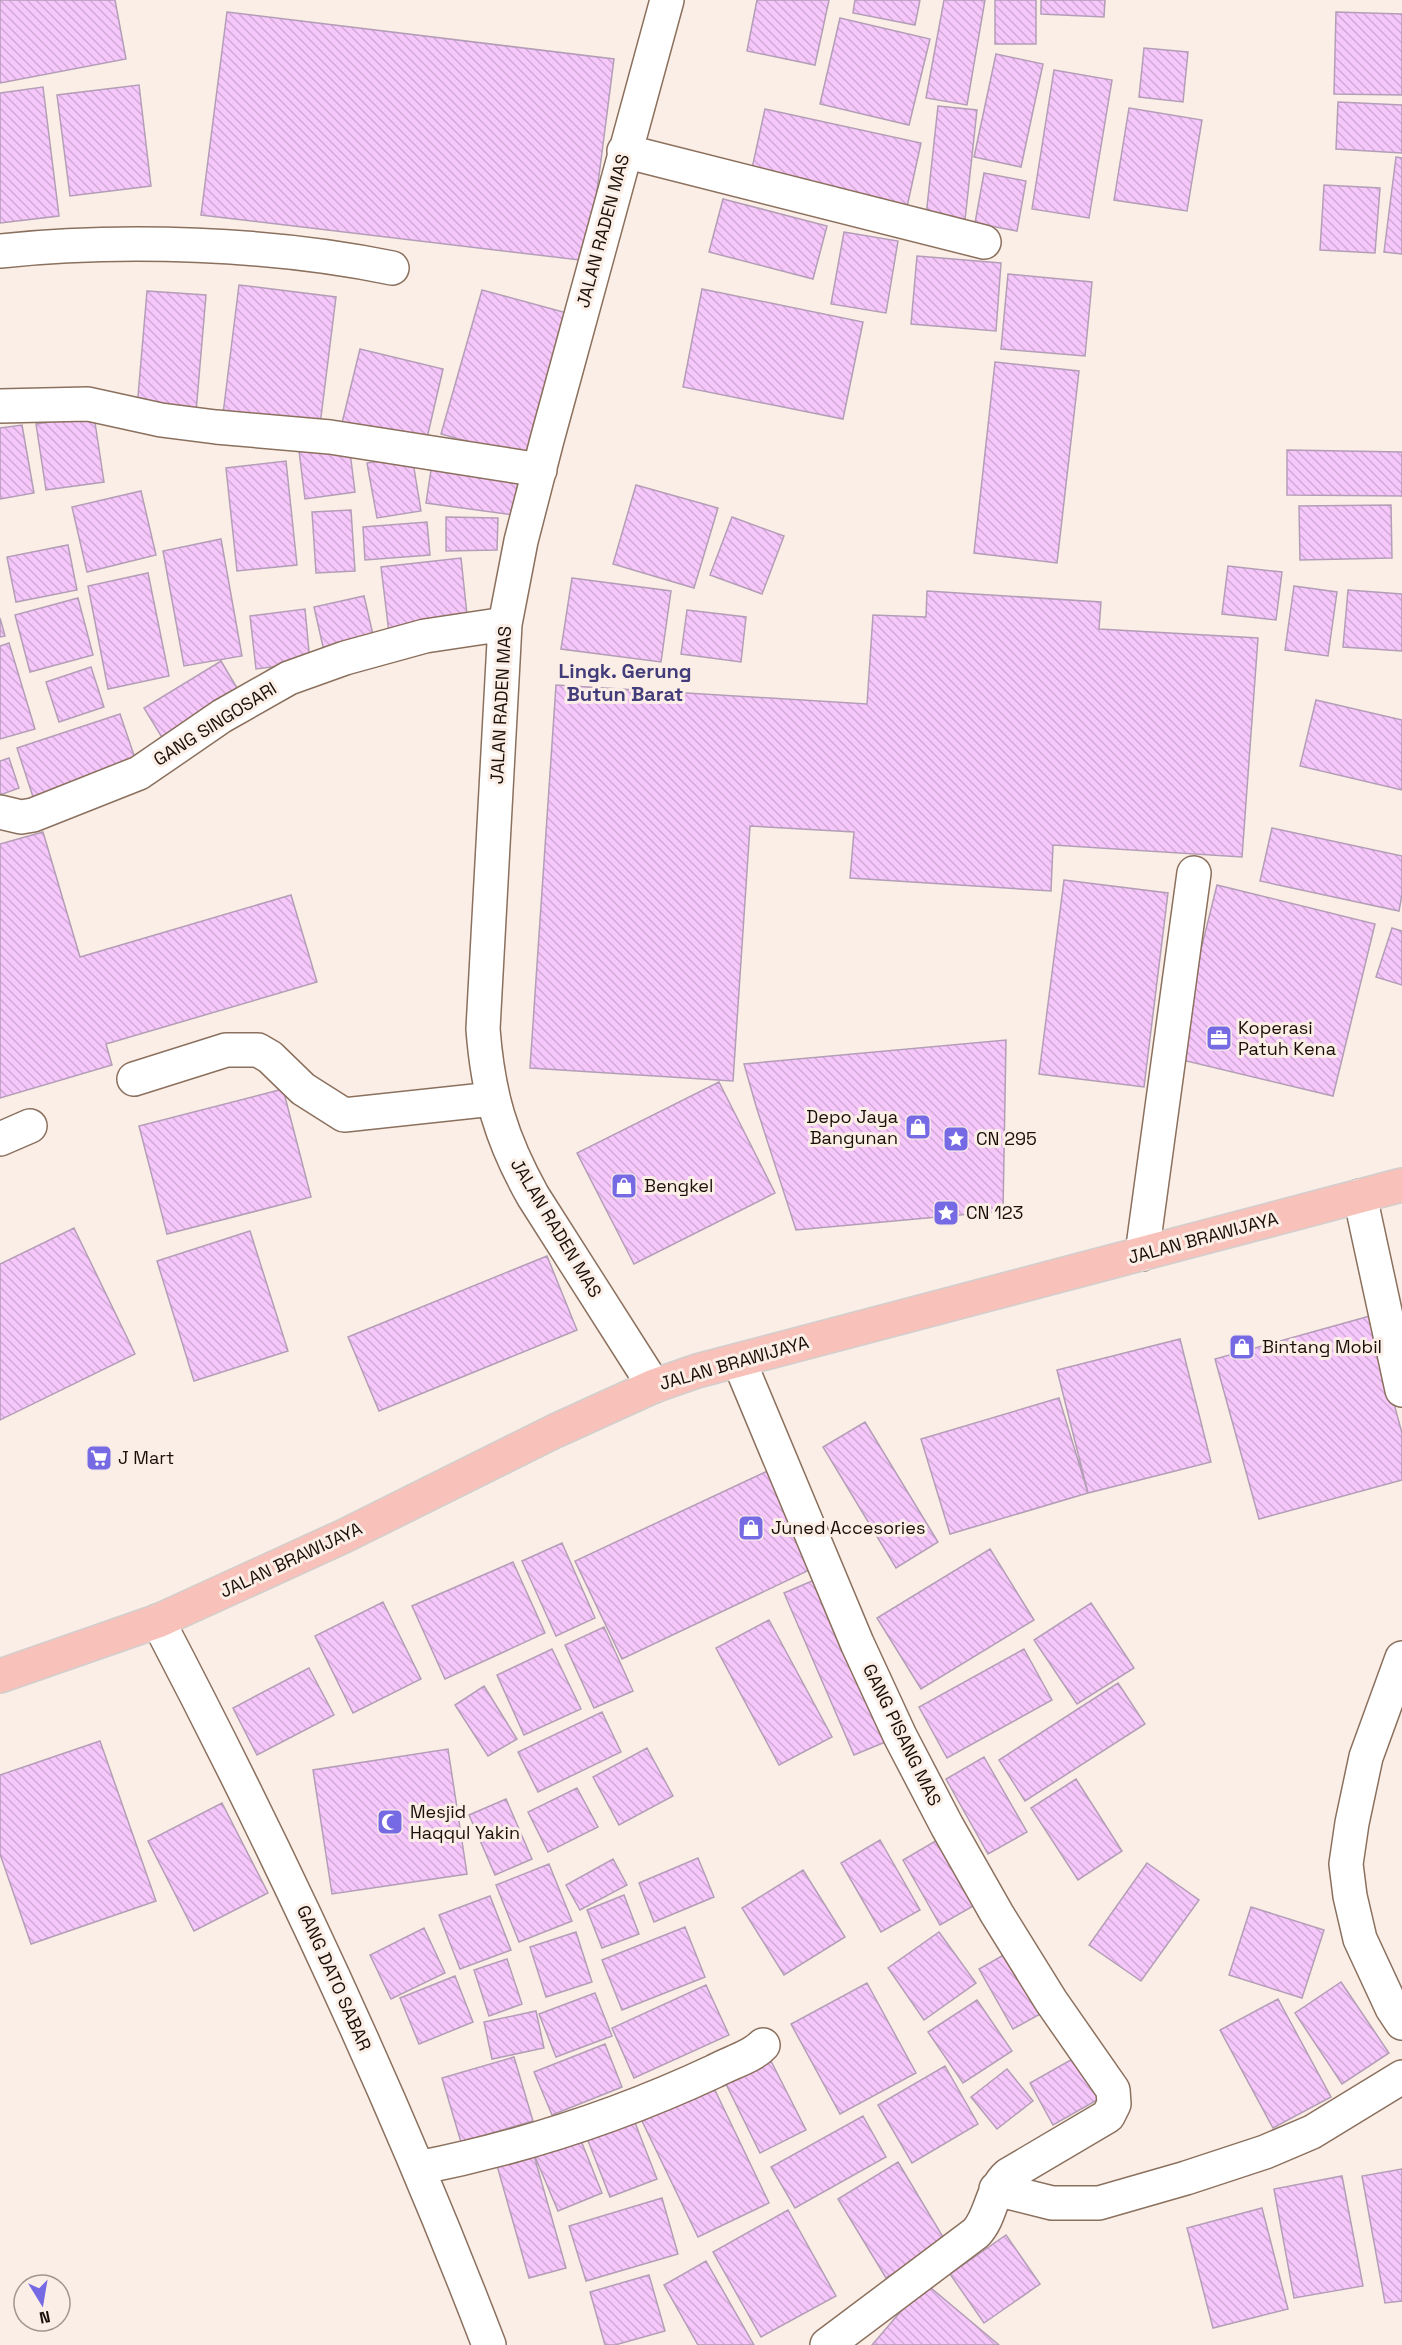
<svg xmlns="http://www.w3.org/2000/svg" width="1402" height="2345" font-family="'Space Grotesk',sans-serif">
<style>
.building{fill:url(#building-back-hatch);stroke:#b49eb7;stroke-width:1.5}
.lines{fill:none;stroke-linecap:round;stroke-linejoin:round}
.minor-casing{stroke:#8b705e;stroke-width:36}
.primary-casing{stroke:#d1cfce;stroke-width:36}
.minor{stroke:#fff;stroke-width:33}
.primary{stroke:#f8c1ba;stroke-width:33}
.labels{text-anchor:middle;stroke-width:6;stroke-linejoin:round;paint-order:stroke}
.street-label{font-size:18px;fill:#1a1009;stroke:#fbeee6}
.poi-label{font-size:18px;fill:#1a1009;stroke:#fbeee6;text-anchor:start}
.neighbourhood-label{font-size:20px;font-weight:bold;fill:#423d7a;stroke:#fbeee6}
</style>
<defs>
<pattern id="building-back-hatch" width="6" height="6" patternUnits="userSpaceOnUse" patternTransform="scale(1.5)"><rect width="6" height="6" fill="#f5c7fb"/><path d="M-1 5l2 2M0 0l6 6M5-1l2 2" fill="none" stroke="#d1aad6"/></pattern>
</defs>
<rect width="100%" height="100%" fill="#fbeee6"/>
<path class="building" d="M0,0H115L126,59L0,83Z
M757,0H829L815,65L747,51Z
M855,0H920L915,25L853,13Z
M944,0H985L967,105L926,98Z
M995,0H1036V44H995Z
M1041,0H1105L1104,17L1041,14Z
M227,12L614,59L588,261L201,215Z
M1336,12L1402,14V95L1334,94Z
M840,18L930,39L909,125L820,104Z
M1144,48L1188,52L1183,102L1139,97Z
M996,54L1043,64L1021,167L974,157Z
M1054,70L1112,80L1089,218L1032,209Z
M139,85L151,186L70,196L57,95Z
M43,87L59,216L0,223V93Z
M1338,102L1402,105V153L1336,149Z
M938,106L977,110L965,220L926,216Z
M1129,108L1202,120L1187,211L1114,200Z
M765,109L921,143L907,207L751,173Z
M1396,157L1402,158V254L1384,252Z
M984,173L1026,181L1017,231L975,223Z
M1324,185L1380,188L1375,253L1320,250Z
M723,199L827,226L813,279L709,252Z
M844,232L898,241L886,313L831,304Z
M917,256L1001,263L996,331L911,324Z
M1008,274L1092,282L1085,356L1001,349Z
M239,285L336,297L319,433L222,422Z
M702,289L863,322L843,419L683,387Z
M482,290L567,313L527,458L441,434Z
M147,291L206,295L196,412L137,408Z
M360,349L443,369L424,451L340,431Z
M995,362L1079,371L1057,563L974,553Z
M94,416L104,482L46,490L36,424Z
M22,425L34,493L0,499V428Z
M349,444L355,492L305,499L299,451Z
M1287,450L1402,452V496L1287,495Z
M412,456L421,511L377,518L367,463Z
M433,457L520,470L513,515L426,503Z
M286,461L297,565L237,571L226,468Z
M636,485L718,508L694,588L613,564Z
M141,491L156,555L87,572L72,507Z
M1391,505L1392,558L1300,560L1299,506Z
M351,510L355,571L316,573L312,512Z
M446,517L498,518L497,550L446,551Z
M732,517L784,536L762,594L710,575Z
M427,522L430,555L365,560L363,527Z
M221,539L242,656L184,666L163,551Z
M68,545L77,590L16,602L7,557Z
M461,558L468,624L389,633L381,567Z
M1228,566L1282,572L1276,620L1222,614Z
M148,573L169,676L108,689L88,586Z
M572,578L671,591L661,662L561,649Z
M1294,586L1337,592L1328,656L1285,650Z
M1348,590L1402,594V651L1343,647Z
M927,591L1101,602L1099,629L1258,638L1242,857L1053,845L1051,891L850,878L854,832L750,826L733,1081L530,1068L556,685L867,704L873,615L926,617Z
M364,596L374,639L324,651L314,607Z
M78,598L93,655L30,672L15,615Z
M305,609L310,662L256,669L250,616Z
M687,610L746,617L741,662L681,654Z
M0,618L5,636L0,637Z
M9,643L35,729L0,739V646Z
M221,661L243,698L166,744L144,708Z
M91,667L104,707L59,722L46,682Z
M1316,700L1402,720V790L1300,766Z
M120,714L139,770L36,806L17,748Z
M9,758L19,788L0,795V761Z
M1272,828L1402,856V895L1399,911L1260,881Z
M43,832L80,957L291,895L317,982L106,1044L112,1065L0,1098V844Z
M1064,880L1168,893L1144,1087L1039,1074Z
M1217,885L1375,924L1333,1096L1174,1058Z
M1392,928L1402,931V985L1376,977Z
M1006,1040L1003,1211L796,1230L756,1106L744,1064Z
M719,1082L775,1193L634,1264L577,1153Z
M283,1089L311,1197L167,1234L139,1126Z
M74,1228L135,1354L0,1420V1264Z
M250,1231L288,1351L194,1381L157,1261Z
M547,1256L577,1330L379,1411L348,1337Z
M1370,1316L1402,1433V1480L1259,1519L1215,1359Z
M1180,1339L1211,1462L1088,1493L1057,1370Z
M1059,1398L1088,1493L950,1534L921,1439Z
M865,1422L938,1542L896,1568L823,1447Z
M774,1468L820,1565L622,1659L575,1561Z
M562,1543L595,1618L556,1636L522,1561Z
M990,1549L1034,1620L921,1689L877,1618Z
M513,1562L545,1633L445,1679L412,1606Z
M819,1578L890,1740L854,1755L784,1593Z
M383,1602L421,1679L353,1713L315,1636Z
M1091,1603L1134,1668L1077,1704L1034,1640Z
M769,1620L832,1737L779,1765L716,1648Z
M604,1627L633,1691L594,1708L565,1645Z
M552,1649L581,1709L524,1735L497,1675Z
M1024,1649L1052,1700L947,1758L919,1707Z
M309,1668L334,1715L257,1755L233,1708Z
M1118,1683L1145,1724L1025,1801L999,1760Z
M484,1686L517,1739L488,1756L455,1705Z
M602,1712L621,1752L538,1792L518,1752Z
M100,1741L156,1901L31,1944L0,1854V1775Z
M647,1748L673,1796L619,1825L593,1777Z
M448,1749L467,1874L332,1894L313,1770Z
M984,1757L1027,1832L988,1854L946,1779Z
M1076,1779L1122,1851L1078,1880L1031,1808Z
M577,1788L598,1827L548,1852L528,1812Z
M506,1799L532,1859L495,1875L469,1815Z
M222,1803L268,1893L194,1931L148,1841Z
M944,1836L982,1901L940,1925L903,1860Z
M880,1840L920,1910L881,1932L841,1863Z
M698,1858L714,1897L654,1922L639,1883Z
M613,1859L627,1885L580,1910L566,1885Z
M1147,1863L1199,1900L1141,1981L1089,1945Z
M549,1864L572,1921L519,1942L496,1885Z
M803,1870L845,1937L784,1975L742,1908Z
M624,1895L639,1934L602,1948L587,1910Z
M490,1896L511,1950L460,1969L439,1915Z
M1251,1907L1324,1930L1302,1998L1229,1975Z
M685,1927L705,1977L622,2010L602,1960Z
M424,1928L445,1973L391,1999L370,1955Z
M576,1932L592,1982L546,1997L530,1947Z
M939,1932L976,1983L924,2020L888,1968Z
M1007,1953L1042,2013L1013,2029L979,1969Z
M507,1959L522,2004L489,2016L474,1970Z
M455,1976L473,2022L419,2044L400,1998Z
M1341,1982L1389,2053L1342,2084L1295,2013Z
M867,1983L916,2073L840,2114L791,2024Z
M706,1985L729,2035L634,2078L612,2028Z
M595,1993L612,2036L556,2057L539,2014Z
M1278,1999L1331,2097L1273,2128L1220,2030Z
M977,2000L1012,2051L963,2083L928,2032Z
M536,2011L544,2048L492,2059L484,2022Z
M605,2044L622,2087L552,2115L534,2072Z
M1083,2053L1106,2095L1053,2125L1030,2083Z
M514,2057L533,2121L461,2142L442,2078Z
M771,2061L806,2130L760,2153L726,2084Z
M945,2066L978,2124L912,2163L878,2105Z
M1007,2069L1033,2101L997,2129L971,2097Z
M713,2086L769,2203L698,2237L642,2121Z
M632,2115L657,2179L610,2197L585,2133Z
M863,2116L886,2157L795,2208L771,2167Z
M578,2133L602,2193L558,2211L533,2152Z
M533,2152L566,2268L529,2278L496,2162Z
M898,2162L946,2242L886,2278L838,2199Z
M1402,2169V2301L1385,2303L1362,2176Z
M1342,2176L1363,2286L1294,2298L1274,2189Z
M662,2198L678,2254L586,2281L569,2226Z
M1262,2208L1288,2309L1213,2328L1187,2228Z
M788,2210L836,2296L761,2337L713,2252Z
M1006,2235L1040,2284L984,2323L950,2274Z
M706,2261L754,2345H698L664,2285Z
M649,2275L665,2331L615,2345H605L590,2292Z
M925,2283L999,2345H872Z"/>
<g class="lines">
<g class="minor-casing">
<path id="minor" d="M624,151L984,242
M0,251C122,238 272,243 392,268
M0,406L88,404L161,420L216,427L330,437L540,470
M0,812L21,817L33,815L139,773L222,716L289,678L345,658L425,636L505,624
M134,1079L226,1050H258L270,1057L303,1089L344,1115L493,1099
M0,1139L30,1126
M1360,1196L1402,1390
M1142,1254L1194,873
M739,1361L857,1643L900,1736L947,1826L997,1914L1051,2001L1113,2090L1114,2104L1108,2116L1008,2175C990,2191 992,2216 976,2233L827,2345
M654,1386L533,1196C501,1139 488,1094 483,1029L505,624L521,541L547,440L667,0
M158,1621C281,1856 394,2097 489,2345
M1402,1658L1366,1757L1352,1823L1346,1864L1350,1896L1360,1939L1392,2008L1402,2023
M418,2168C520,2148 621,2115 715,2071C729,2063 752,2057 763,2045
M996,2189L1052,2203H1099L1186,2178L1265,2152L1312,2132L1402,2077"/>
</g>
<g class="primary-casing">
<path id="primary" d="M0,1676L158,1621L342,1537L555,1431L654,1386L697,1371L1402,1185"/>
</g>
<use href="#minor" class="minor"/>
<use href="#primary" class="primary"/>
</g>
<defs>
<g id="office-square" transform="scale(1.35)"><rect x="-9" y="-9" width="18" height="18" rx="4" fill="#7669e4" stroke="#fbeee6"/><path d="M-6-3h4V-5.5h4V-3h4V5H-6ZM-1-4.5V-3h2v-1.5ZM-6 0V1H6V0Z" fill="#fff"/></g>
<g id="shop-square" transform="scale(1.35)"><rect x="-9" y="-9" width="18" height="18" rx="4" fill="#7669e4" stroke="#fbeee6"/><path d="M-5-2.5h2.3a2.7 3.5 0 0 1 5.4 0H5L5.5 6h-11ZM-1.5-2.5h3a1.5 2.3 0 0 0-3 0Z" fill="#fff"/></g>
<g id="sight-square" transform="scale(1.35)"><rect x="-9" y="-9" width="18" height="18" rx="4" fill="#7669e4" stroke="#fbeee6"/><path d="M0-6L1.8-2.2L6-1.7L2.9 1.2L3.7 5.4L0 3.3L-3.7 5.4L-2.9 1.2L-6-1.7L-1.8-2.2Z" fill="#fff"/></g>
<g id="supermarket-square" transform="scale(1.35)"><rect x="-9" y="-9" width="18" height="18" rx="4" fill="#7669e4" stroke="#fbeee6"/><path d="M-6-5.5h2.5l.6 2H6L4.5 2H-2.5L-4.4-4H-6ZM-1.5 3.2a1.3 1.3 0 1 0 .1 0ZM3 3.2a1.3 1.3 0 1 0 .1 0Z" fill="#fff"/></g>
<g id="mosque-square" transform="scale(1.35)"><rect x="-9" y="-9" width="18" height="18" rx="4" fill="#7669e4" stroke="#fbeee6"/><path d="M3.5-4.9A6 6 0 1 0 3.5 4.9A5 5 0 1 1 3.5-4.9Z" fill="#fff"/></g>
</defs>
<g fill-rule="evenodd">
<use href="#office-square" x="1219" y="1038"/>
<use href="#shop-square" x="918" y="1127"/>
<use href="#sight-square" x="956" y="1139"/>
<use href="#shop-square" x="624" y="1186"/>
<use href="#sight-square" x="946" y="1213"/>
<use href="#shop-square" x="1242" y="1347"/>
<use href="#supermarket-square" x="99" y="1458"/>
<use href="#shop-square" x="751" y="1528"/>
<use href="#mosque-square" x="390" y="1822"/>
</g>
<g class="labels">
<g class="street-label">
<text transform="translate(603 231) rotate(-75)" y="6">JALAN RADEN MAS</text>
<text transform="translate(501 705) rotate(-87)" y="6">JALAN RADEN MAS</text>
<text transform="translate(215 724) rotate(-32)" y="6">GANG SINGOSARI</text>
<text transform="translate(556 1228) rotate(59)" y="6">JALAN RADEN MAS</text>
<text transform="translate(1203 1238) rotate(-15)" y="6">JALAN BRAWIJAYA</text>
<text transform="translate(734 1363) rotate(-16)" y="6">JALAN BRAWIJAYA</text>
<text transform="translate(291 1560) rotate(-25)" y="6">JALAN BRAWIJAYA</text>
<text transform="translate(902 1735) rotate(64)" y="6">GANG PISANG MAS</text>
<text transform="translate(334 1978) rotate(66)" y="6">GANG DATO SABAR</text>
</g>
<g class="poi-label">
<text x="1238" y="1034">Koperasi<tspan x="1238" dy="21">Patuh Kena</tspan></text>
<text x="898" y="1123" text-anchor="end">Depo Jaya<tspan x="898" dy="21">Bangunan</tspan></text>
<text x="976" y="1145">CN 295</text>
<text x="644" y="1192">Bengkel</text>
<text x="966" y="1219">CN 123</text>
<text x="1262" y="1353">Bintang Mobil</text>
<text x="118" y="1464">J Mart</text>
<text x="771" y="1534">Juned Accesories</text>
<text x="410" y="1818">Mesjid<tspan x="410" dy="21">Haqqul Yakin</tspan></text>
</g>
<g class="neighbourhood-label">
<text x="625" y="678">Lingk. Gerung<tspan x="625" dy="23">Butun Barat</tspan></text>
</g>
</g>
<g transform="translate(42 2303) rotate(169)"><circle r="28" fill="#fbeee6" stroke="#a1958e" stroke-width="1.5"/>
<path d="M0-4.5L10 22L0 15L-10 22Z" fill="#7669e4"/>
<text y="-9" font-size="16" font-weight="bold" text-anchor="middle" fill="#1a1009">N</text>
</g>
</svg>
